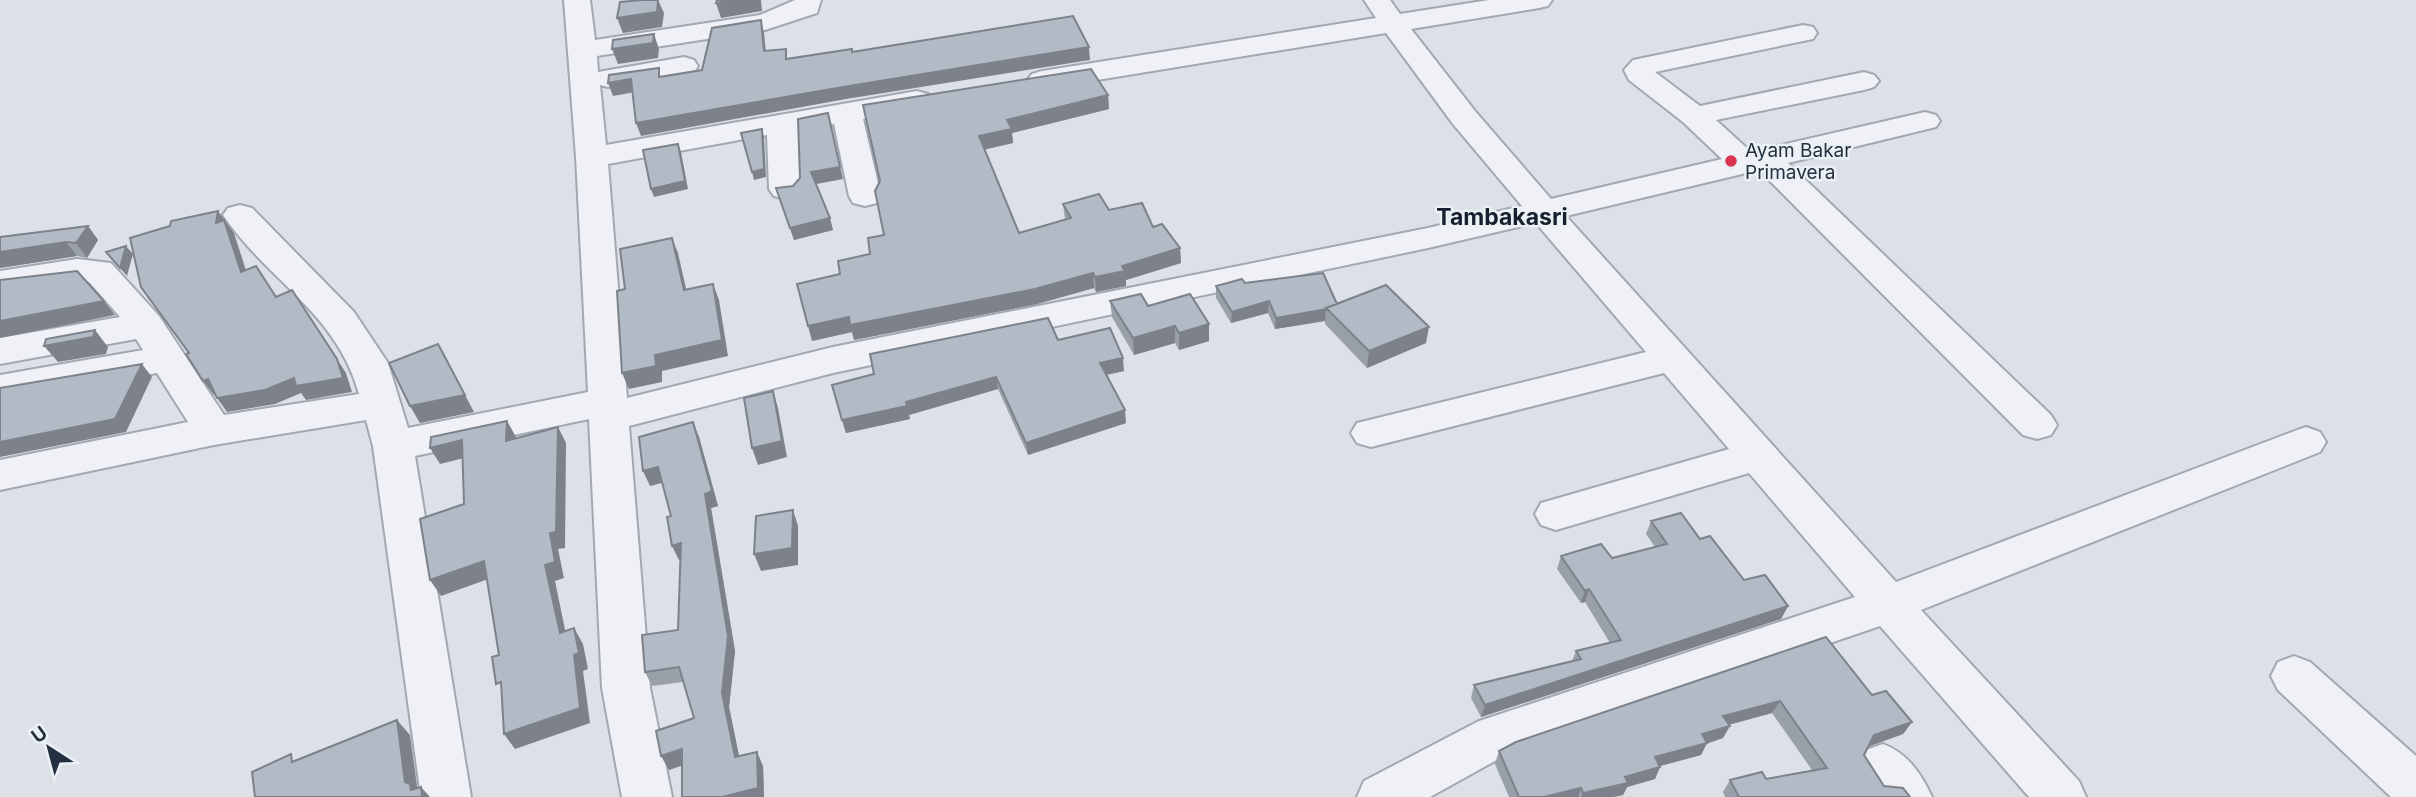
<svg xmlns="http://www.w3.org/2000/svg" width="2416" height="797" font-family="Inter,sans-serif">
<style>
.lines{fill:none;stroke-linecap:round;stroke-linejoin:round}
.minor-casing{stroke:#a1a8b2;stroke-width:4}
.minor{fill:#eff1f6;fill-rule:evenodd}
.wall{fill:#99a0a9}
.shaded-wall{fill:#7d828a}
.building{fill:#b2bac5;stroke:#7d828a;stroke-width:2}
.poi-dot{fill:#da3352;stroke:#ebf0f5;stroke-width:2.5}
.labels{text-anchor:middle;stroke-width:5;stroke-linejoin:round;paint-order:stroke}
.poi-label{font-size:19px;fill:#242f3f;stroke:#ebf0f5;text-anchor:start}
.quarter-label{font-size:23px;font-weight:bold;fill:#17202f;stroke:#ebf0f5}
</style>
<rect width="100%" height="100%" fill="#dce1e8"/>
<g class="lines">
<g class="minor-casing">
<path id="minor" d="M564,0H590L595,40L760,15L795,0H821L817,13L765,30L597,56L598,72L684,57L694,60L698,66L694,72L684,75L608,87L600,85L606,145L917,91L928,94L932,100L928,106L863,119L881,196L877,203L865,206L853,203L849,196L834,124L798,130L801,189L796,196L785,199L774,196L769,189L767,135L608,164L627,398L833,347L1428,228L1522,206L1453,124L1386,33L1042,89L1032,86L1027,80L1032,74L1042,71L1376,18L1364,0H1390L1400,14L1489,0H1552L1548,6L1539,8L1411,29L1475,111L1551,199L1722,159L1683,122L1629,80L1624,70L1633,60L1803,25L1813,27L1817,33L1813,39L1655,72L1700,106L1864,72L1874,75L1879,81L1874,87L1864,90L1716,120L1751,152L1925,112L1936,115L1940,121L1936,127L1788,163L2051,415L2057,425L2051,435L2037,439L2023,435L1759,170L1566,216L1896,582L2292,432L2306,427L2320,432L2326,442L2320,452L1921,610L2079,781L2086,797H2029L1880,626L1511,752L1430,797H1357L1364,781L1479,721L1855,597L1749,473L1556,530L1541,525L1535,514L1541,503L1729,449L1664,373L1371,447L1357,443L1351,433L1357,423L1646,352L1536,223L1428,248L833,373L629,426L650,688L672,797H622L602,688L589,419L415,456L471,797H421L373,446L366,420L214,445L0,490V460L188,422L157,373L0,401V375L143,350L136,339L0,364V338L120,317L89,282L0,293V271L77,259L111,263L159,316L224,415L359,394C337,313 267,280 223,215L228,208L240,205L252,208L354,312L388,363L408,428L588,392L576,157Z
M2294,656L2310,662L2416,756V797H2391L2278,690L2271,676L2278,662Z
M1883,744C1907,753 1921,773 1932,797H1877L1858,766L1866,750Z"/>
</g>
<use href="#minor" class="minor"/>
</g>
<path class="wall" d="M1108,95L1109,109L1012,133L1013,143L984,150L1019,233L1065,219L1063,204L1109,210L1153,227L1180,248L1181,263L1126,280V286L1096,292L1094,288L1037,304L854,340L852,332L812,341L840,274L870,254L884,235L880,181Z
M843,179L816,184L833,230L794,240L776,188Z
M88,226L98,240L87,258L77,256L0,268Z
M1245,283L1337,304L1426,343L1367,368L1325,324V321L1275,329L1268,313L1231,323L1216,298V286Z
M1110,301L1148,306L1209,341L1179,350L1175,343L1134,355L1112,317Z
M1058,340L1124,371L1106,375L1126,423L1028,455L998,389L909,415L910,419L846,433L832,385Z
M693,422L699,437L718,506L711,508L735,651L729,707L739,756L763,766L764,797H682V765L669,770L694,718L683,682L652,686L645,672L678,630L680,560H679L671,516L662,483L650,486Z
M1651,521L1700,539L1744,580L1788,606L1781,619L1481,717L1471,698L1474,685L1572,661L1576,651L1610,643L1585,602L1581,603L1557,569L1561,556L1612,558L1655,547L1646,534Z
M1826,637L1872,695L1912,722L1903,734L1868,746L1864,755L1884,786L1910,797H1725L1723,792L1730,780L1766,779L1812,770L1772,713L1729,725L1723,738L1707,743L1701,755L1660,766L1655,779L1627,787L1623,795L1613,797H1509L1495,764L1499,751Z"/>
<path class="shaded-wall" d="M658,0L664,13L662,27L623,33L617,18Z
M737,0H761L762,11L721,18L716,3Z
M761,20L764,33L767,64L764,51Z
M654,34L659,49L658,58L618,64L612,49Z
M1089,47L1090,60L846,99L641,136L636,123L843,87Z
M631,79L635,92L613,96L608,83Z
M1108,95L1109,109L1012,133L1013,143L981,150L979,136L1007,120Z
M831,125L843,179L815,184L811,172Z
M762,129L764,137L766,177L754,180L752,172Z
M678,144L681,152L688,189L654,197L651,189Z
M218,211L234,233L251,286L241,272L216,223Z
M830,218L833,230L794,240L790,228Z
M88,226L98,240L87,258L76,243Z
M672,238L678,253L690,306L684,290Z
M66,242L77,256L0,268V252Z
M126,246L133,254L127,276L120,268Z
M1180,248L1181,263L1126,280V286L1096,292L1095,277L1122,266Z
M1093,273L1094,288L1037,304L854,340L852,332L812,341L808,326L849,317Z
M713,284L719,300L728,356L662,371V382L629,389L622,373L655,355Z
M104,301L115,315L0,338V321Z
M1269,301L1268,313L1231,323L1232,312Z
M1326,309L1325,321L1275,329L1276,318Z
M1209,324V341L1179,350V333Z
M1175,326V343L1134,355L1133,338Z
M1429,327L1426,343L1367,368L1369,351Z
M95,330L108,347L106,354L58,362L44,346Z
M438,344L474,412L420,423L410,406Z
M1123,358L1124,371L1101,376L1100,363Z
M337,359L346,373L352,392L306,400L301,393L275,404L227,412L217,398Z
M142,364L152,377L126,432L0,457V442Z
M996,377L998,389L909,415L906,402Z
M208,379L218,393L214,395L203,381Z
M773,391L778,408L787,457L758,465L752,448Z
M907,406L910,419L846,433L842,420Z
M1125,410L1126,423L1028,455L1026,443Z
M507,421L516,437L515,457L506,441Z
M693,422L699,437L718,506L711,508L735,651L729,707L742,771L735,757L722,693Z
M558,427L566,443L565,548L558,549L564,578L555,581L569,649L560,633L545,565L550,533Z
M462,440L472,456L440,464L430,448Z
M658,467L664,482L650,486L643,471Z
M793,510L798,526V565L761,571L754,554Z
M681,543L687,558L679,560L672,546Z
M484,561L494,577L441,596L430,580Z
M1589,589L1585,602L1581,603L1585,591Z
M1788,606L1781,619L1481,717L1485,705Z
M574,628L583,644L588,669L583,671L590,723L515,749L504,734Z
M1780,701L1772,713L1716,728L1723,716Z
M397,720L410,735L418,793L411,790L405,782Z
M1912,722L1903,734L1865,748L1874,735Z
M1730,726L1723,738L1706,744L1707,743L1701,755L1649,769L1655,757L1702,734Z
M682,749L690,763L669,770L661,756Z
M757,752L763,766L764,797H722Z
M1660,767L1655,779L1627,787L1623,795L1613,797H1581L1583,793L1625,777Z
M421,787L430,797H422Z
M1581,788L1578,797H1544Z"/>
<path class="building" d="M641,0H658L657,12L617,18L620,2Z
M717,0H737L716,3Z
M1073,16L1089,47L843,87L636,123L631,79L608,83L609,75L659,68V77L702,70L712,28L761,20L764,51L786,49V59L852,49V52Z
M654,34L653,43L612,49L613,40Z
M1091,69L1108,95L1007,120L1012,129L979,136L1019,233L1071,218L1063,204L1099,194L1109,210L1142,203L1153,227L1162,224L1180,248L1122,266L1125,271L1095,277L1093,273L1035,289L850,325L849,317L808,326L797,284L840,274L838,261L870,254L868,238L884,235L875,191L880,181L863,105Z
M828,113L840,167L811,172L830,218L790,228L776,188L793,186L800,178L798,119Z
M762,129L764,169L752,172L741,133Z
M678,144L685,181L651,189L643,150Z
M218,211L216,223L224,220L241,272L256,266L276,297L292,290L337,359L343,378L296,386L294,378L265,390L217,398L208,379L203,381L186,354L189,353L141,287L130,238L170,226L171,221Z
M88,226L76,243L66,242L0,252V237Z
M672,238L684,290L713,284L722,340L655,355L656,366L622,373L617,291L625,289L620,249Z
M126,246L120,268L106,252Z
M77,271L104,301L0,321V280Z
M1323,273L1337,304L1326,308L1327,309L1276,318L1269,301L1232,312L1216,286L1242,279L1245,283Z
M1386,285L1429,327L1369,351L1326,308Z
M1141,294L1148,306L1190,294L1209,324L1179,333L1175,326L1133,338L1110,301Z
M1048,318L1058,340L1110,328L1123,358L1100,363L1125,410L1026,443L996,377L906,402L907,406L842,420L832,385L874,374L870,354Z
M95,330L93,337L44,346L46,339Z
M438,344L465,395L410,406L389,363Z
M142,364L115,419L0,442V388Z
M773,391L782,441L752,448L744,398Z
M507,421L506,441L558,427L556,532L550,533L555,562L545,565L560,633L574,628L579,653L574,655L580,708L504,734L501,682L496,684L492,657L499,655L484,561L430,580L420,519L464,504L462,440L430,448L431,437Z
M693,422L712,491L705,494L728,636L722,693L735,757L757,752L758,788L722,797H682V749L661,756L656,731L694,718L679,667L645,672L642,635L678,630L681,543L672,546L667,517L671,516L658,467L643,471L639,437Z
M793,510L792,548L754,554L756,516Z
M1681,513L1700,539L1710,536L1744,580L1765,575L1788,606L1485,705L1474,685L1581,659L1576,651L1621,640L1589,589L1585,591L1561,556L1601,544L1612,558L1667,544L1651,521Z
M1826,637L1872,695L1886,691L1912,722L1874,735L1864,755L1884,786L1903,788L1910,797H1739L1730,780L1762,772L1766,779L1827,768L1780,701L1723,716L1730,726L1702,734L1707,743L1655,757L1660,767L1625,777L1628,783L1583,793L1581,788L1544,797H1519L1499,751L1516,742Z
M397,720L405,782L410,784L411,790L421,787L422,797H255L252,772L291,754L292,762Z"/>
<circle class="poi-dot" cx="1731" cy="161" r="7"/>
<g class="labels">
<g class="poi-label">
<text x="1745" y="157">Ayam Bakar<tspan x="1745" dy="22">Primavera</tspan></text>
</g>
<g class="quarter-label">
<text x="1502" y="225">Tambakasri</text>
</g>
</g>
<g transform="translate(49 748) rotate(324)" stroke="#ebf0f5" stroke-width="5" paint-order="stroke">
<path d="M0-5L12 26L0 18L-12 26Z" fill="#242f3f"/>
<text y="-10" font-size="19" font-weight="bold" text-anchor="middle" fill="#242f3f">U</text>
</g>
</svg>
